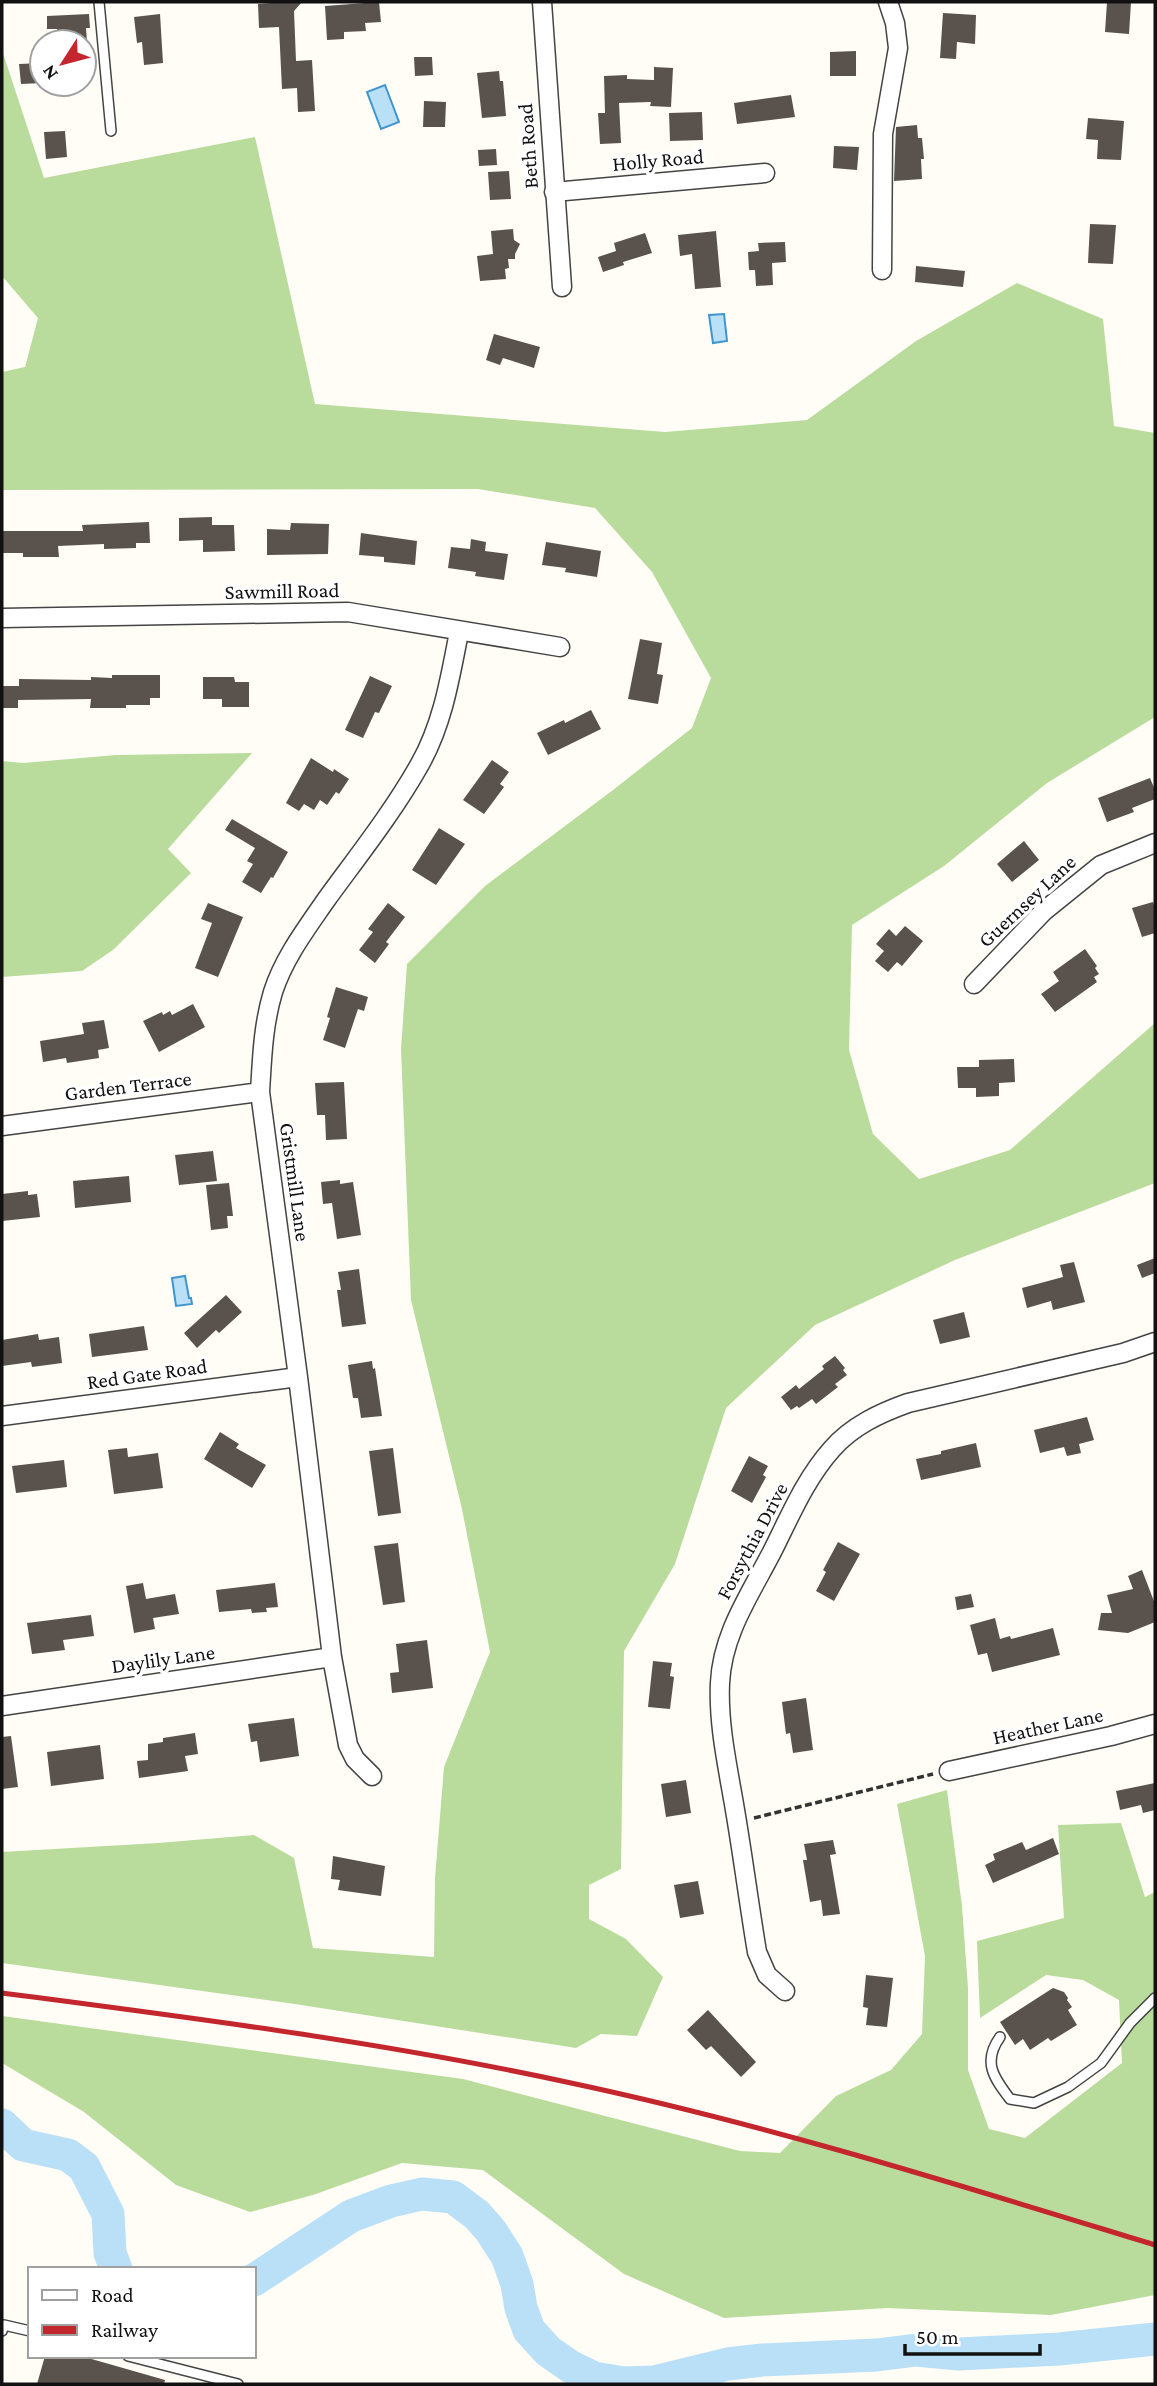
<svg xmlns="http://www.w3.org/2000/svg" width="1157" height="2386" font-family="'Crimson Pro',serif">
<style>
.forest{fill:#b9dc9c}
.water{fill:#b9e0f7;stroke:#3f96cf;stroke-width:2}
.lines{fill:none;stroke-linecap:round;stroke-linejoin:round}
.river{stroke:#b9e0f7;stroke-width:33}
.building{fill:#5a524d}
.service-casing{stroke:#444;stroke-width:12}
.minor-casing{stroke:#444;stroke-width:21}
.path{stroke:#333;stroke-width:3.5;stroke-dasharray:7 3.5;stroke-linecap:butt}
.service{stroke:#fff;stroke-width:9}
.minor{stroke:#fff;stroke-width:18}
.rail{stroke:#c4262e;stroke-width:5}
.labels{text-anchor:middle;stroke-width:7;stroke-linejoin:round;paint-order:stroke}
.street-label{font-size:21px;fill:#111;stroke:#fff}
</style>
<rect width="100%" height="100%" fill="#fffdf5"/>
<path class="forest" d="M2,50L44,178L255,137L315,404L665,432L807,420L916,341L1017,283L1103,319L1114,426L1155,433V717L1047,783L944,866L852,925L849,1050L873,1134L919,1179L1010,1150L1155,1023V1183L955,1260L815,1325L726,1408L675,1564L624,1651L621,1869L589,1885V1919L626,1939L663,1977L637,2036L601,2034L576,2048L295,2004L2,1963V1852L158,1843L254,1835L294,1858L313,1948L434,1957L435,1878L444,1767L490,1652L462,1509L411,1300L401,1049L407,964L485,886L613,790L692,728L711,678L652,572L595,508L478,489L2,490V372L25,367L38,318L2,276Z
M252,753L168,849L191,873L113,950L82,971L2,977V761L23,763L116,755Z
M947,1790L962,1906L968,1988V2070L989,2129L1025,2138L1122,2063L1119,2000L1083,1980L1046,1975L980,2018L977,1941L1064,1918L1058,1825L1121,1823L1145,1897L1155,1892V2295L1051,2315L887,2308L724,2318L624,2274L483,2170L402,2163L313,2195L250,2212L176,2185L84,2112L2,2063V2016L463,2079L740,2151L780,2153L836,2096L891,2070L922,2034L925,1956L897,1804Z"/>
<path class="water" d="M385,85L399,122L381,129L367,92Z
M724,314L727,341L713,343L709,315Z
M185,1276L189,1298H191L192,1304L176,1306L172,1278Z"/>
<g class="lines">
<path class="river" d="M2,2125L23,2145L68,2155L84,2167L108,2214L110,2253L116,2269
M254,2280L351,2216L391,2201L422,2194L453,2197L477,2215L491,2231L507,2256L517,2284L521,2308L529,2330L548,2351L571,2367L594,2378L624,2383L654,2382L728,2364L762,2360L877,2355L916,2350L959,2354L1059,2349L1155,2339"/>
</g>
<path class="building" d="M286,2H302L294,11L296,61L312,60L315,111L298,112L297,88L282,89L279,27L259,28L258,4Z
M379,2L381,22L365,23L366,31L344,32V39L327,40L325,6Z
M1107,2H1131L1129,34L1105,32Z
M943,13L976,15L975,44L957,42L956,59L940,58Z
M89,14L90,28H86L87,42H57V29H47V16Z
M160,14L163,63L144,65L142,42L137,43L134,17Z
M856,51V76H830V52Z
M414,57H432L433,75L415,76Z
M42,63V83L21,84L19,64Z
M654,67L673,68L671,107L650,106L651,102L619,103L621,143L600,144L598,113H605L604,76L627,75V79L654,80Z
M499,71L500,81H503L506,116L482,118L477,73Z
M791,95L795,117L737,124L734,103Z
M424,101L446,102L445,127H423Z
M702,112L703,140L670,141L669,113Z
M1088,118L1124,121L1121,160L1097,159L1098,140L1086,139Z
M917,125L918,138H922L924,159H921L922,179L894,181L896,127Z
M65,131L67,157L46,159L44,132Z
M834,146L859,147L857,170L833,168Z
M496,149L497,165L479,166L478,150Z
M509,171L511,199L490,200L488,172Z
M1090,224L1116,225L1113,264L1088,263Z
M513,229L514,240L520,244L515,254V259H508L509,268L505,269L506,279L480,281L477,256L493,254L491,231Z
M716,231L721,287L695,289L692,254L680,256L678,235Z
M645,233L652,253L623,262L624,265L603,272L598,257L616,251L614,243Z
M785,242L786,262L772,263L773,285L756,286L755,270H749L748,252L759,251L758,243Z
M916,266L965,271L963,287L915,282Z
M494,334L540,347L534,368L503,358L500,365L486,360Z
M212,517V525H234L235,551L203,552V540L179,541V518Z
M149,522L150,543H136V548L104,549V544L58,546L59,557H23V553H2V531H83L82,525Z
M291,523L329,524L328,554L267,555V529L290,530Z
M361,533L417,541L415,565L384,562V557L359,555Z
M471,539L486,542L485,551L508,554L504,580L475,576L476,572L448,568L451,547L470,549Z
M546,542L601,551L597,577L565,572L566,568L542,565Z
M640,639L662,643L657,674L663,675L658,704L628,699Z
M112,675H160V698H150V705H126V708H90L91,699L18,700V708H2V686H19V679L91,680V677L112,678Z
M370,676L392,686L379,713L375,712L363,738L345,730Z
M203,677H234L235,682H249V707H222V699H203Z
M591,710L601,729L548,755L537,733L564,720L565,723Z
M311,758L333,772L334,769L349,779L339,794L336,792L327,805L320,800L314,810L304,804L299,811L286,803Z
M492,760L509,772L500,784L504,787L484,814L463,800Z
M1150,778L1155,790V799L1132,808L1134,812L1107,822L1098,798Z
M232,819L288,852L273,878L271,877L261,893L242,882L253,864L247,861L255,848L225,830Z
M439,828L465,844L436,885L412,870Z
M1024,841L1039,860L1012,882L997,864Z
M1153,902L1155,909V933L1142,937L1132,908Z
M208,903L243,917L218,977L195,968L212,923L201,919Z
M388,903L405,917L386,942L389,944L375,963L359,950L373,932L368,929Z
M905,926L923,941L902,966L897,962L888,972L875,961L884,951L876,944L889,929L896,936Z
M1085,949L1097,966L1095,968L1099,974L1094,977L1097,982L1055,1012L1041,994L1059,981L1053,972Z
M336,987L368,997L364,1011L358,1009L345,1048L323,1040L330,1018L327,1017Z
M193,1004L205,1027L159,1052L143,1021L162,1012L163,1015L170,1011L172,1015Z
M104,1020L109,1048L98,1050L99,1058L67,1063L66,1058L43,1062L40,1041L84,1034L82,1023Z
M1014,1059L1015,1082L999,1083V1096L976,1097V1088H958L957,1067H979V1060Z
M344,1082L347,1139L326,1140L325,1115H317L315,1083Z
M213,1151L217,1181L179,1185L175,1155Z
M129,1176L131,1202L75,1208L73,1181Z
M340,1180V1184L353,1182L361,1235L337,1239L332,1203L323,1204L321,1182Z
M229,1183L233,1216H227L228,1228L211,1230L206,1185Z
M28,1191V1195L37,1194L40,1217L2,1221V1194Z
M1155,1258V1273L1142,1278L1137,1265Z
M1074,1262L1085,1302L1053,1310L1051,1301L1027,1308L1022,1288L1063,1277L1060,1265Z
M359,1269L366,1324L342,1327L337,1290H341L338,1272Z
M226,1295L242,1312L219,1333L216,1330L197,1348L184,1333Z
M964,1312L970,1337L940,1344L933,1320Z
M144,1326L148,1350L92,1357L89,1334Z
M38,1334L39,1340L59,1337L62,1363L32,1367L31,1362L2,1366V1340Z
M835,1356L845,1368L843,1370L847,1375L835,1384L838,1387L816,1404L812,1399L799,1408L797,1406L791,1410L781,1397L796,1385L799,1389L824,1369L822,1366Z
M372,1361L373,1369L375,1368L382,1416L361,1418L358,1398H353L348,1365Z
M1087,1417L1094,1440L1079,1444L1081,1453L1067,1456L1064,1447L1040,1453L1034,1430Z
M220,1432L239,1444L236,1448L266,1465L252,1488L204,1459Z
M976,1443L981,1467L921,1480L916,1459L941,1454V1451Z
M127,1448L128,1457L158,1453L163,1488L114,1494L108,1450Z
M393,1448L401,1513L378,1516L369,1451Z
M749,1456L768,1466L763,1475L766,1477L752,1503L731,1491Z
M64,1460L67,1487L16,1493L12,1466Z
M838,1542L860,1554L834,1601L816,1591L826,1572L823,1570Z
M398,1543L405,1602L383,1605L374,1546Z
M1142,1570L1155,1604V1622L1128,1633L1098,1630L1101,1613H1112L1107,1595L1133,1589L1128,1576Z
M143,1583L146,1599L175,1594L179,1614L153,1618L155,1629L134,1633L126,1586Z
M275,1583L278,1607L266,1608L267,1612L252,1613L251,1609L219,1612L216,1590Z
M971,1594L974,1607L957,1610L955,1597Z
M91,1615L94,1636L63,1640L65,1650L32,1654L27,1623Z
M995,1618L1000,1639L1010,1636L1011,1639L1053,1628L1060,1655L992,1672L987,1653L978,1655L970,1625Z
M427,1640L433,1688L392,1693L390,1673L399,1672L396,1644Z
M653,1661L672,1663L670,1676L674,1677L670,1709L648,1707Z
M806,1698L813,1750L793,1753L790,1733L786,1734L782,1702Z
M294,1718L299,1756L260,1762L257,1741L251,1742L248,1724Z
M195,1733L198,1754L185,1756L188,1771L139,1778L137,1761L148,1760V1744L163,1742V1738Z
M11,1736L18,1787L2,1789V1737Z
M100,1745L104,1779L51,1786L47,1752Z
M686,1780L691,1813L666,1817L661,1784Z
M1155,1783V1810L1143,1813L1141,1805L1120,1810L1116,1791Z
M1053,1838L1059,1854L993,1883L985,1865L995,1860L993,1854L1022,1842L1026,1850Z
M833,1840L836,1854L830,1855L840,1914L823,1916L821,1900L810,1902L803,1860H807L804,1844Z
M333,1856L385,1866L381,1896L338,1890L340,1880L331,1879Z
M698,1881L704,1914L680,1918L674,1885Z
M866,1975L893,1978L887,2027L866,2025L868,2008L863,2007Z
M1053,1988L1064,1992L1068,1998L1067,2000L1072,2007L1068,2010L1077,2025L1051,2041L1048,2038L1030,2050L1023,2039L1015,2045L1000,2022Z
M708,2010L756,2062L741,2077L711,2046L706,2050L687,2030Z
M45,2356H81L165,2380L164,2384H37Z"/>
<g class="lines">
<g class="service-casing">
<path id="service" d="M99,2L111,131
M1000,2037C982,2062 994,2078 1010,2099L1034,2103L1068,2087L1101,2063L1130,2023L1155,1998
M2,2331L4,2325L30,2331
M128,2356L238,2384"/>
</g>
<g class="minor-casing">
<path id="minor" d="M542,2L562,287
M554,192L765,173
M882,270L883,134L898,48L895,23L888,2
M2,618L348,612L560,647
M974,984L1044,911L1101,865L1155,843
M2,1126L260,1092
M2,1416L298,1377
M2,1706L332,1657
M949,1771L1111,1736L1155,1724
M372,1776L355,1759L348,1745L332,1657L298,1377L260,1092C262,1059 263,1025 273,992C284,958 306,929 326,900C358,856 393,812 420,764C443,723 450,678 459,632
M785,1991L767,1975L757,1952C749,1904 743,1857 735,1810C728,1768 718,1725 720,1683C722,1634 751,1593 773,1550C790,1516 806,1478 832,1449C852,1426 880,1413 908,1403L1123,1353L1155,1342"/>
</g>
<path class="path" d="M754,1818L933,1774"/>
<use href="#service" class="service"/>
<use href="#minor" class="minor"/>
<path class="rail" d="M2,1993C193,2018 383,2042 571,2083C769,2125 962,2186 1155,2245"/>
</g>
<g class="labels">
<g class="street-label">
<text transform="translate(528 146) rotate(-94)" y="7">Beth Road</text>
<text transform="translate(658 160) rotate(-5)" y="7">Holly Road</text>
<text transform="translate(282 591) rotate(-1)" y="7">Sawmill Road</text>
<text transform="translate(1027 901) rotate(-43)" y="7">Guernsey Lane</text>
<text transform="translate(128 1086) rotate(-7)" y="7">Garden Terrace</text>
<text transform="translate(295 1182) rotate(82)" y="7">Gristmill Lane</text>
<text transform="translate(147 1374) rotate(-8)" y="7">Red Gate Road</text>
<text transform="translate(752 1541) rotate(-62)" y="7">Forsythia Drive</text>
<text transform="translate(163 1659) rotate(-8)" y="7">Daylily Lane</text>
<text transform="translate(1048 1726) rotate(-12)" y="7">Heather Lane</text>
</g>
</g>
<rect width="1157" height="2386" fill="none" stroke="#111111" stroke-width="7"/>
<rect x="28" y="2267" width="228" height="91" fill="#ffffff" stroke="#a0a0a0" stroke-width="2"/>
<rect x="42" y="2290" width="35" height="10" fill="#ffffff" stroke="#a0a0a0" stroke-width="2"/>
<text x="91" y="2302" font-size="21" fill="#111111">Road</text>
<rect x="42" y="2325" width="35" height="10" fill="#c4262e" stroke="#a0a0a0" stroke-width="2"/>
<text x="91" y="2337" font-size="21" fill="#111111">Railway</text>
<g transform="translate(63 63) rotate(234)"><circle r="33" fill="#ffffff" stroke="#a0a0a0" stroke-width="2"/>
<path d="M0-5L12 26L0 18L-12 26Z" fill="#c4262e"/>
<text y="-10" font-size="19" font-weight="bold" text-anchor="middle" fill="#111111">N</text>
</g>
<path d="M905 2344v10h135v-10" fill="none" stroke="#111111" stroke-width="3.5"/>
<text x="916" y="2344" font-size="21" fill="#111111" stroke="#ffffff" stroke-width="5" paint-order="stroke">50 m</text>
</svg>
